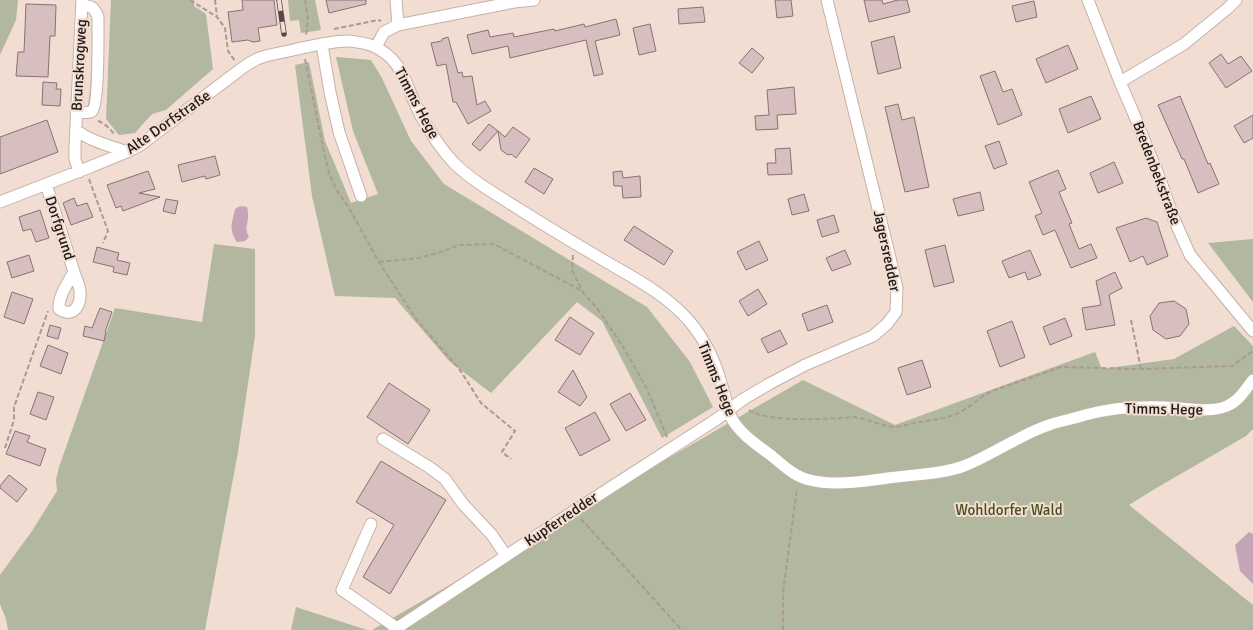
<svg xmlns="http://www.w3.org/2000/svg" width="1253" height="630" font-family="Signika,sans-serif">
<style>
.green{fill:#b2b7a0}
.water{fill:#c4a5b8}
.building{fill:#d7bebf;stroke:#887273}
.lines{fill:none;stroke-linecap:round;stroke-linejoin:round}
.minor-casing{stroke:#c5b1a7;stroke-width:13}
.path{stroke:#aa9a92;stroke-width:2;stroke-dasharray:5 2.5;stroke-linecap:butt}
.minor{stroke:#fff;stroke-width:11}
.rail-casing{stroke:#544944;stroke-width:5.5}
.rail{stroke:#f2ddd2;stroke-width:4;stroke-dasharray:11;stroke-linecap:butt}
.labels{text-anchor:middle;stroke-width:4;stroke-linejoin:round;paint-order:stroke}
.street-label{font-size:15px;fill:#1f1814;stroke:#f2ddd2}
.park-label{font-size:15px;fill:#47501c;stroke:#f2ddd2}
</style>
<rect width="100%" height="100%" fill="#f2ddd2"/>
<path class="green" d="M0,0H18L16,20L0,55Z
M111,0H194V6L206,14L213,69L166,110L152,114L135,133L119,135L106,119Z
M288,0H315L321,30L301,33L299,20L290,21Z
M336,57L371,60L382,78L411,141L444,184L647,307L690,362L713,407L662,438L602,321L577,302L491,393L449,361L395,298L335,296L312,196L295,65L309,62L325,141L351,203L378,194L353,131Z
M1253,239V302L1208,243Z
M214,244L255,249V336L238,452L205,630H8L6,619L0,604V575L32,531L57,491L56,480L59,467L115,308L202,322Z
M1234,326L1253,346V429L1246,436L1153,490L1129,505L1253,605V630H372L803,380L895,425L1095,352L1102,369L1174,359Z
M296,607L367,630H291Z"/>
<path class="water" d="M240,206L247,207C248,210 248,213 248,216C248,225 244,227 249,237L245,241L237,242C228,228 232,224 235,209Z
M1249,532L1253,534V584L1240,571L1235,545Z"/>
<path class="building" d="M242,0H274L277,25L258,28L260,41L253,42L248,40L232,42L228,12L243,10Z
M326,0H366V4L329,13Z
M775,0H791L793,16L777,18Z
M864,0H882L883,4L898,0H907L910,12L869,22Z
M1034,1L1037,17L1016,22L1012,6Z
M26,4L56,5L55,36H50L48,77L16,76L18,52H24Z
M703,7L705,22L679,24L678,9Z
M616,19L620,35L595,41L603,74L594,76L586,40L510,58L508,46L472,54L467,35L488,30L490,37L513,33L514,37L554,29L555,31L584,24L585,27Z
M650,24L656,51L639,55L633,28Z
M894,36L901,68L878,74L871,42Z
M448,37L458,73L462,72L463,77L472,76L477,105L485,101L491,111L468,124L456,102H453L446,64L437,66L431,43L442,41V39Z
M1068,45L1078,69L1046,83L1036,59Z
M752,48L764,58L752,73L739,63Z
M1221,54L1228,64L1241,56L1252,71L1226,88L1209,63Z
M995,71L1003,92L1012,89L1022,115L998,125L980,76Z
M43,82L57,83L56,89H61L60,106L42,105Z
M794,87L796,114L777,115L778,129L756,130L755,116L769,115L767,90Z
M1091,96L1101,119L1068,133L1059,109Z
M1180,96L1208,164L1210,163L1219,184L1198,193L1184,159H1182L1158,105Z
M898,104L902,120L914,117L929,187L905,192L885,107Z
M1253,115V138L1244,143L1234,126Z
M47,120L58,152L0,174V137Z
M489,124L498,131L480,151L472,144Z
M513,127L530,139L516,158L511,154L508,155L501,150L498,131L505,137Z
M999,141L1007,164L994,169L985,146Z
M790,148L792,174L768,175L767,163H776L775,149Z
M215,156L220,175L206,179L205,176L182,182L178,165Z
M1114,162L1123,183L1098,193L1090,173Z
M534,168L553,179L544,194L525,182Z
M1058,170L1066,189L1059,192L1072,223L1069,224L1079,249L1091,244L1097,258L1071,268L1055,230L1043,235L1035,216L1042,213L1029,182Z
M148,171L155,189L139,193L160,197L123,211L121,206L116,208L107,185Z
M622,171L623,178L640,176L641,197L623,198L622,186H614L613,172Z
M980,192L984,210L958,216L953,199Z
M804,194L809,211L792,215L788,199Z
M74,198L77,206L87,203L93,217L71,225L63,203Z
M166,199L178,201L175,214L163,211Z
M40,210L49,238L36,242L31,229L23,231L19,217Z
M834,215L839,232L822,237L817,220Z
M1146,218L1157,222L1168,256L1147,265L1143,256L1130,262L1116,228Z
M634,226L673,251L664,265L624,240Z
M759,241L768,260L746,270L737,252Z
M945,245L954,282L934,287L925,250Z
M97,247L119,253L117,260L130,263L127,275L113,272L114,267L93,262Z
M845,250L851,264L832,271L826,258Z
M1030,250L1041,275L1028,280L1025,272L1009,278L1002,261Z
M29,255L34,271L12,278L7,262Z
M1115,272L1122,288L1109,295L1115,325L1086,330L1082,308L1101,305L1096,281Z
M758,289L767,304L748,316L739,301Z
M12,292L33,299L24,324L4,317Z
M1174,301L1186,309L1189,324L1180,336L1166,339L1153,330L1150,316L1159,303Z
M827,305L833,322L808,331L802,314Z
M100,308L112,312L105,332H106L104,341L83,336L85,326L92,328Z
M570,317L594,333L580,355L555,340Z
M1065,318L1072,336L1050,345L1043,327Z
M1012,321L1025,357L1000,367L987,331Z
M50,325L61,328L58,339L47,336Z
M780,330L787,344L768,353L761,339Z
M48,345L68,353L61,374L40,366Z
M922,360L931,387L907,395L898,368Z
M573,370L587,397L580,406L558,392Z
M389,383L430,410L408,444L367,417Z
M38,392L54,397L46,420L30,414Z
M630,393L646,420L626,431L610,404Z
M595,412L610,440L580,456L565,428Z
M15,431L30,436L27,442L46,449L40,466L6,454Z
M381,461L446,500L390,594L363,577L394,525L356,502Z
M9,475L27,489L17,502L0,488V486Z"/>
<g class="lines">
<g class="minor-casing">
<path id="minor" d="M396,0L398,25
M1088,0L1120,82L1133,112L1161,182L1174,219L1190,255L1253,331
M322,45L330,92L339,132L361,196
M376,47L384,32L398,25L514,2L534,0
M1120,82L1184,44L1228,8L1236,0
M76,112C81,112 88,114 92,111C99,105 98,31 98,17C95,9 92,5 82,6
M76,130C90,141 110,146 127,152
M79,172L75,159V146L82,0
M46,184L74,272C68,283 58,296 59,309C74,319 81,305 80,291C79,285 76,278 74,272
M0,202L85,169L127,152L139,146L241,69C246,65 251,62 257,59C268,54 281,53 293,50C311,46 331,41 349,41C357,42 366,43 373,46C405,60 406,89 421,116C430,132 441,149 453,162C472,181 497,195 519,209C549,228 579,246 610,264C638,280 669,297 690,322C705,340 715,361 721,383C725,395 727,408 732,419C741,435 759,446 773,457C784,466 795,477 810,480C837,487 869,480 897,477C919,474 943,474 964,466C982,459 998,449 1014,441C1025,435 1037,429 1049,425C1060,421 1073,419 1085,415C1111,408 1137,406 1165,407C1185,407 1208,414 1227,406C1239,401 1245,390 1253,380
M383,439L429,467L445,479L463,504L492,535L506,556
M371,524L342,590L397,628
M394,630L574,511L717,419L742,400L769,384L805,365L873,336L887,324L896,312L897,288L892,266L827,0"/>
</g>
<path class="path" d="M190,0L217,17
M215,0L217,17L225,28L228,51L235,61
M305,0L308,20L306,35
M334,29L378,20L381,21
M305,59L325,157L329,173L336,189L349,208L379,262L416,319L460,370L481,403L515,431L502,452L511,459
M98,121C105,123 111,130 115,135
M89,179L108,231L103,243
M573,255L572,270L582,291
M379,262L419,258L441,252L459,245L494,244L582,291L599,311L625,350L647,389L667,437
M1131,320L1141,369
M749,410C768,423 830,419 854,417C868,419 881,426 895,427C902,427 908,424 914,423C928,420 943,420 956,414C969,408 979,398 992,391L1061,367L1141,369L1232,366L1253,351
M5,448L14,420V407L48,311
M581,519L682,630
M783,630V592L797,488"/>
<use href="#minor" class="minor"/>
<g class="rail-casing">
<path id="rail" d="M279,0L284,34"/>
</g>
<use href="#rail" class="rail"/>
</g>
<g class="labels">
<g class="street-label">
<text transform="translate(79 65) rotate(-87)" y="5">Brunskrogweg</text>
<text transform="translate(417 103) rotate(62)" y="5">Timms Hege</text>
<text transform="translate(168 122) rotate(-35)" y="5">Alte Dorfstraße</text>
<text transform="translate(1157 173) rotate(69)" y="5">Bredenbekstraße</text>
<text transform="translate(60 228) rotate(72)" y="5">Dorfgrund</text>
<text transform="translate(887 251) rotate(78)" y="5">Jagersredder</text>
<text transform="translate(717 379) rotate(68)" y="5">Timms Hege</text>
<text transform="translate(1164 409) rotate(1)" y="5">Timms Hege</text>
<text transform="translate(561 519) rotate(-34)" y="5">Kupferredder</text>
</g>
<g class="park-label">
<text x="1009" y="515">Wohldorfer Wald</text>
</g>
</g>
</svg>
